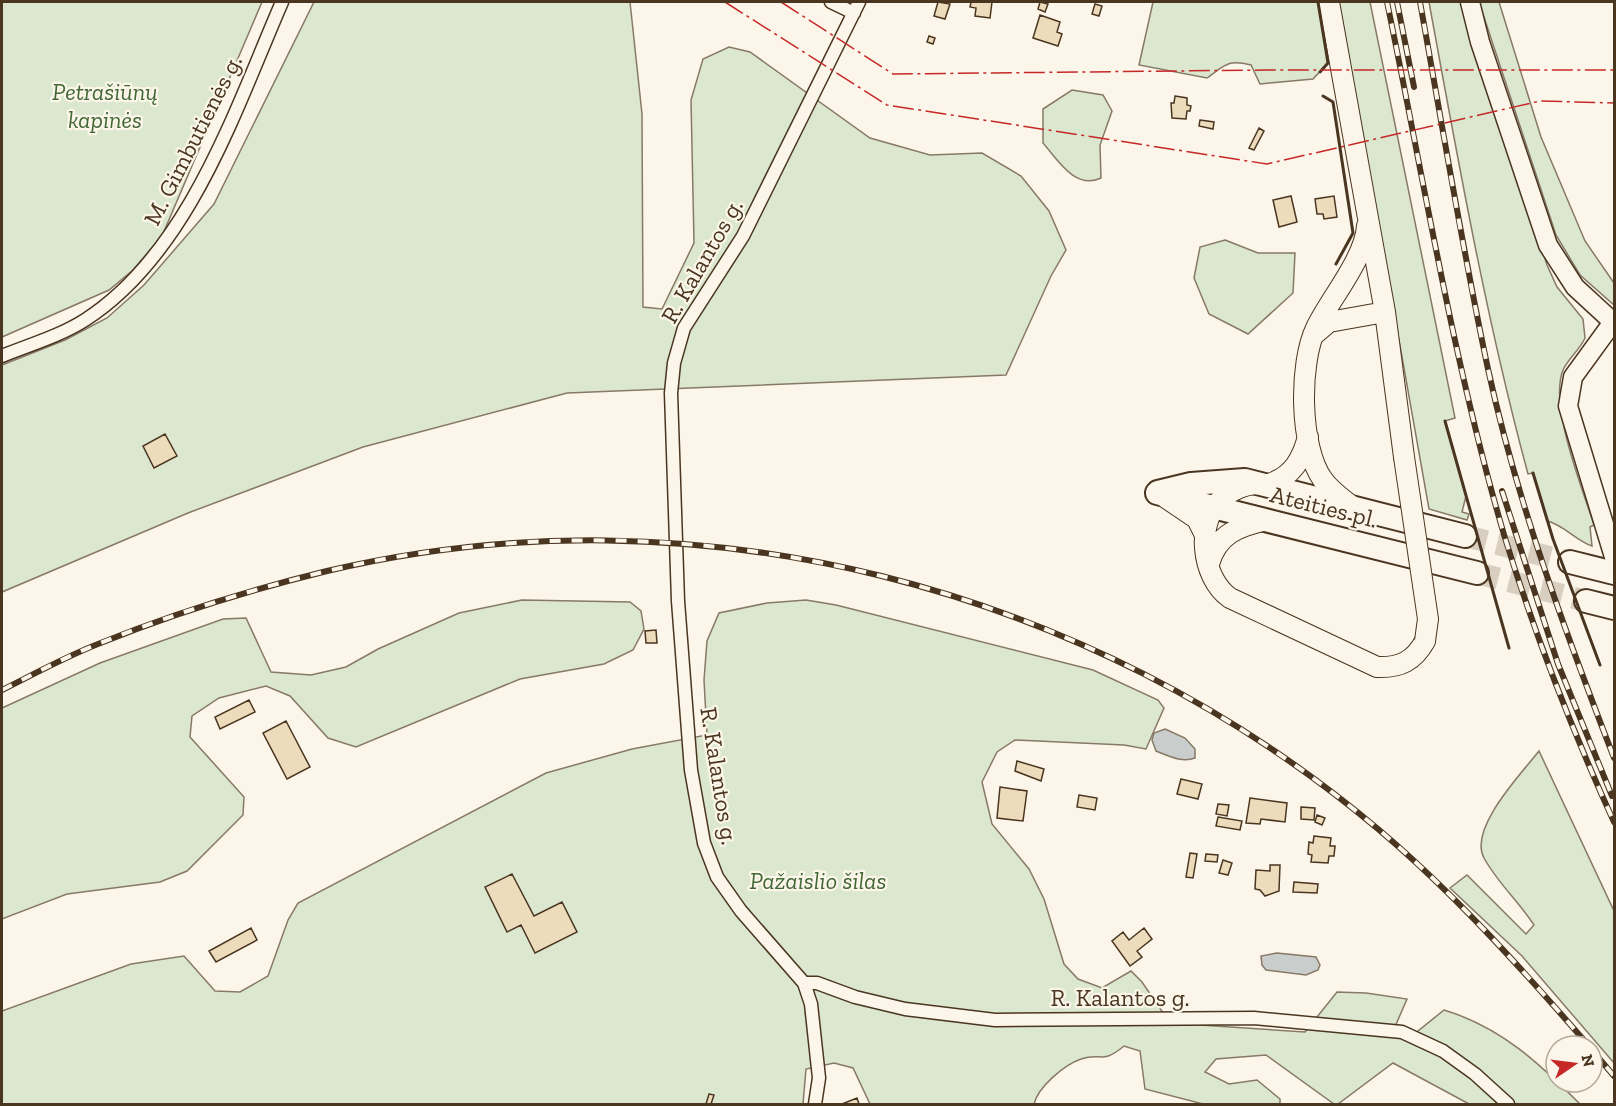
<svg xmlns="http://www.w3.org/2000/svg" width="1616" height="1106" font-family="'Zilla Slab',serif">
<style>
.green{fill:#dce7d0;stroke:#887966;stroke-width:1.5}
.water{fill:#c9cecd;stroke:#887966;stroke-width:1.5}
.building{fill:#ecdcbc;stroke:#4a3520;stroke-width:1.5}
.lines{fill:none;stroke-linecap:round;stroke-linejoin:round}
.highway-tunnel{stroke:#d8cfc1;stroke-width:22;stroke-dasharray:22 11;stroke-linecap:butt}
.street-casing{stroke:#4a3520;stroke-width:15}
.secondary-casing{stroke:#4a3520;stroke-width:21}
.primary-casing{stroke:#4a3520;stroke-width:22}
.highway-casing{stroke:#4a3520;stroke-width:26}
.street{stroke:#fbf6e9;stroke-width:12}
.secondary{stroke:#fbf6e9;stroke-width:18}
.primary{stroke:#fbf6e9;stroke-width:20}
.highway{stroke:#fbf6e9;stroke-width:22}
.rail-casing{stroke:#4a3520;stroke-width:6}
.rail{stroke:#fbf6e9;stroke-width:4;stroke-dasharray:11;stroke-linecap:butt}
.primary-bridge-casing{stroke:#4a3520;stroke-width:22;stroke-linecap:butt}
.primary-bridge{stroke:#fbf6e9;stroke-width:20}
.wall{stroke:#4a3520;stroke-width:3}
.power{stroke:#c62828;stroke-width:1.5;stroke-dasharray:21 4.5 3 4.5;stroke-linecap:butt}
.labels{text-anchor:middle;stroke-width:4.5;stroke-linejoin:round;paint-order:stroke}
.park-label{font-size:24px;font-style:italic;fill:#436837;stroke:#fbf6e9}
.street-label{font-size:24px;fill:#4a3520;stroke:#fbf6e9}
</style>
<rect width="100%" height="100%" fill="#fbf6e9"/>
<path class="green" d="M2,2H262L162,236L133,270L109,290L2,337Z
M314,2H630L642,114L643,307L662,309L694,243L691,100L703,59L729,47L750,52L870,138L930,155L982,153L1021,176L1049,211L1066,250L1051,276L1006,375L567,393L363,447L188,513L2,592V365L65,340L107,318L144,285L214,204Z
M1153,2H1318L1328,63L1313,79L1260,84L1251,65C1228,59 1225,65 1207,78L1139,65Z
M1339,2H1370L1455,418L1445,421L1466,496L1462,512L1469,514L1467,520L1429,509Z
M1429,2H1462L1547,265L1557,287L1583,319L1585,338C1580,349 1570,357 1564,368C1547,401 1583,490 1594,525L1590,527L1592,546C1575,540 1564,525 1547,521L1533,473L1528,474C1486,319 1458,160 1429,2Z
M1479,2H1499L1541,137L1585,241L1614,283V305L1580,275L1556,235Z
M1072,90L1103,95L1112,111L1100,145L1101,178C1075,190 1058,160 1043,143V109Z
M1225,240L1258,253H1295L1293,293L1248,334L1209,314L1194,278L1200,247Z
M522,600L630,602L641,611L644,629L633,650L604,664L520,679L356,747L328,738L290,696L266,686L219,698L192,716L190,737L244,797L243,815L187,871L160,882L67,894L2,919V708L100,663L223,619L246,618L271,672L311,675L346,667L378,649L459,613Z
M806,600L836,605L1093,670L1158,700L1164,708L1146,749L1124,745L1015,740L997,752L982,782L992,824L1029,869L1044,899L1064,964L1078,979L1102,988L1131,971L1142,982L1170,1023L1305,1032L1337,992L1366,993L1407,999L1394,1029L1408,1039L1444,1010C1501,1027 1540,1064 1580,1104H1469L1393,1063L1338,1104H1334L1266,1055L1216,1059L1205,1072L1229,1084L1257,1080L1280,1099V1104H1203L1145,1089L1140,1051L1124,1046C1101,1065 1102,1052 1081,1059C1064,1065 1038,1087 1034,1104H870L853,1068L834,1063L806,1069L803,1104H2V1011L131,964L184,956L215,991L240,992L268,976L288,920L298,903L546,773L632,749L707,735L704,680L707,641L719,613L767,603Z
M1539,751L1614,911V1063L1522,956L1450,888L1467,875L1526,934L1534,925C1519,902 1497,882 1484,858C1468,829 1521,774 1539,751Z"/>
<path class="water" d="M1165,729L1185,738L1195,749V758C1182,763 1169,756 1156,751L1152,740L1154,733Z
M1277,953L1316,957L1320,965L1318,970L1306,975L1266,970L1262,965L1261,956Z"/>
<path class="building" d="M938,2L950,4L945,19L934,16Z
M971,2H992L990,18L975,16L976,8L970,7Z
M1040,2L1048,4L1045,12L1038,9Z
M1095,4L1102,6L1099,16L1092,14Z
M1040,15L1060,22L1057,32L1062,34L1058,46L1033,38Z
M929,36L935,38L933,44L927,42Z
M1175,96L1187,98V105L1191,106L1190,111H1187L1186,119L1172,118L1171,103H1174Z
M1200,120L1214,122L1213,129L1199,126Z
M1259,128L1264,131L1254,150L1249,148Z
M1291,196L1297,222L1279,227L1273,200Z
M1334,196L1337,217L1324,219L1323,214H1317L1315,199Z
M165,434L177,456L154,468L143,446Z
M656,630L657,643H646L645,631Z
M249,700L255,712L220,729L215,717Z
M286,721L310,767L287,779L263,733Z
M1017,761L1044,769L1041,781L1015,771Z
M1181,779L1202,784L1198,799L1177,794Z
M1000,787L1027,791L1023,821L997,818Z
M1079,795L1097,798L1095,810L1077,807Z
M1250,798L1287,803L1285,822L1261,819L1260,824L1246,823Z
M1218,804L1229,805L1227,816L1216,814Z
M1301,807L1315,808L1314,820L1301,819Z
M1317,815L1325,818L1322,825L1315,822Z
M1218,817L1242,821L1240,830L1216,826Z
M1314,836L1331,838L1330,846H1335L1334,856H1329L1328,863L1311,862L1312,855L1308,854L1309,842L1313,843Z
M1190,853L1197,854L1193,878L1186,877Z
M1206,854L1218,855L1217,862L1205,861Z
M1223,860L1232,863L1228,875L1219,873Z
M1270,865H1280L1279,891L1265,896L1260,890L1255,889L1256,870L1270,871Z
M512,874L534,916L562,902L577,932L535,953L521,925L507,932L485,887Z
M1294,882L1318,884L1317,893L1293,892Z
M251,928L257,940L216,962L209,951Z
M1144,928L1152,939L1137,951L1142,957L1130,966L1112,941L1123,932L1129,940Z
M709,1094L714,1095L711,1104H706Z
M857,1098L859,1104H842Z"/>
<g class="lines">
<path class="highway-tunnel" d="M1465,536L1570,562
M1477,573L1586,601"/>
<g class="street-casing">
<path id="street" d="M831,2L854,13
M2,356C29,345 60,336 85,320C189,253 235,110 282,2
M804,983H817L855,997L905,1009L995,1020L1254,1018L1402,1032L1443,1051L1475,1074L1508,1104
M815,1104L819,1078L811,1004L804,983L741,911L717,877L704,843L691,770L678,601L671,393L674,363L684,328L743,236L859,2"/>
</g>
<g class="secondary-casing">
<path id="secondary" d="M1470,2L1480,42L1548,245L1575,287L1614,323
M1613,322L1573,377L1568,406L1614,557"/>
</g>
<g class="primary-casing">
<path id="primary" d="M1329,2L1385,312L1404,457
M1315,334L1329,322L1385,312
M1308,437C1302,459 1293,476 1269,484C1265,485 1260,484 1255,484C1245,485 1233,490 1225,496C1194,519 1201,578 1230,598L1377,667C1400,668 1414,661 1425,641
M1166,498L1197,519L1206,537
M1353,507C1342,499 1331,491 1323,480C1299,447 1299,363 1316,328C1330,299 1365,258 1367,226
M1209,564C1217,534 1239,526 1267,520"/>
</g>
<g class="highway-casing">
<path id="highway" d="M1158,492L1191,484L1245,480L1465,536
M1157,493L1477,573
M1570,562L1614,573
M1586,601L1614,608"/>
</g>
<use href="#street" class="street"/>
<use href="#secondary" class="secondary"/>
<use href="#primary" class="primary"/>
<use href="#highway" class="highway"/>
<g class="rail-casing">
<path id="rail" d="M1387,2C1424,180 1453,363 1505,538C1535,635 1572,730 1614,822
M1397,2L1414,87
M1420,2C1442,124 1462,247 1488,369C1517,502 1565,631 1614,758
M1502,491L1558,664L1612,796
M2,690C34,674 65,657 98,644C172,614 249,590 327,571C696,484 1089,586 1378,829C1455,894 1523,970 1589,1046
M1592,1050L1614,1076"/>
</g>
<use href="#rail" class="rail"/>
<g class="primary-bridge-casing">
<path id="primary-bridge" d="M1404,457L1428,619L1425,641"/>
</g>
<use href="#primary-bridge" class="primary-bridge"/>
<path class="wall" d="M1318,2L1328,63L1320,72
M1323,96L1333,102L1353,233L1336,264
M1445,421L1509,648
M1533,473L1553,539L1600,665"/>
<path class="power" d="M725,2L887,105L1267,164L1540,101L1614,103
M781,2L893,74L1267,70H1614"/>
</g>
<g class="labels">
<g class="park-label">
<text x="105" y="100">Petrašiūnų<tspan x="105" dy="28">kapinės</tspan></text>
<text x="818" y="889">Pažaislio šilas</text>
</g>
<g class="street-label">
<text transform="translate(193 140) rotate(-63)" y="8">M. Gimbutienės g.</text>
<text transform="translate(702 261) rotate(-60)" y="8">R. Kalantos g.</text>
<text transform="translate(1324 507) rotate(14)" y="8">Ateities pl.</text>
<text transform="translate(719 776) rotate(81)" y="8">R. Kalantos g.</text>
<text x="1120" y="1006">R. Kalantos g.</text>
</g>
</g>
<rect width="1616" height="1106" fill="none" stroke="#4a3520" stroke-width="6"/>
<g transform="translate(1574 1064) rotate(76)"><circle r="28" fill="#fbf6e9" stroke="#b4a999" stroke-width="1.5"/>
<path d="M0-4.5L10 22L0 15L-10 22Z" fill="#c62828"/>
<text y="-9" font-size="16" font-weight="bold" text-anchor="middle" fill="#4a3520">N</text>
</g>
</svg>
